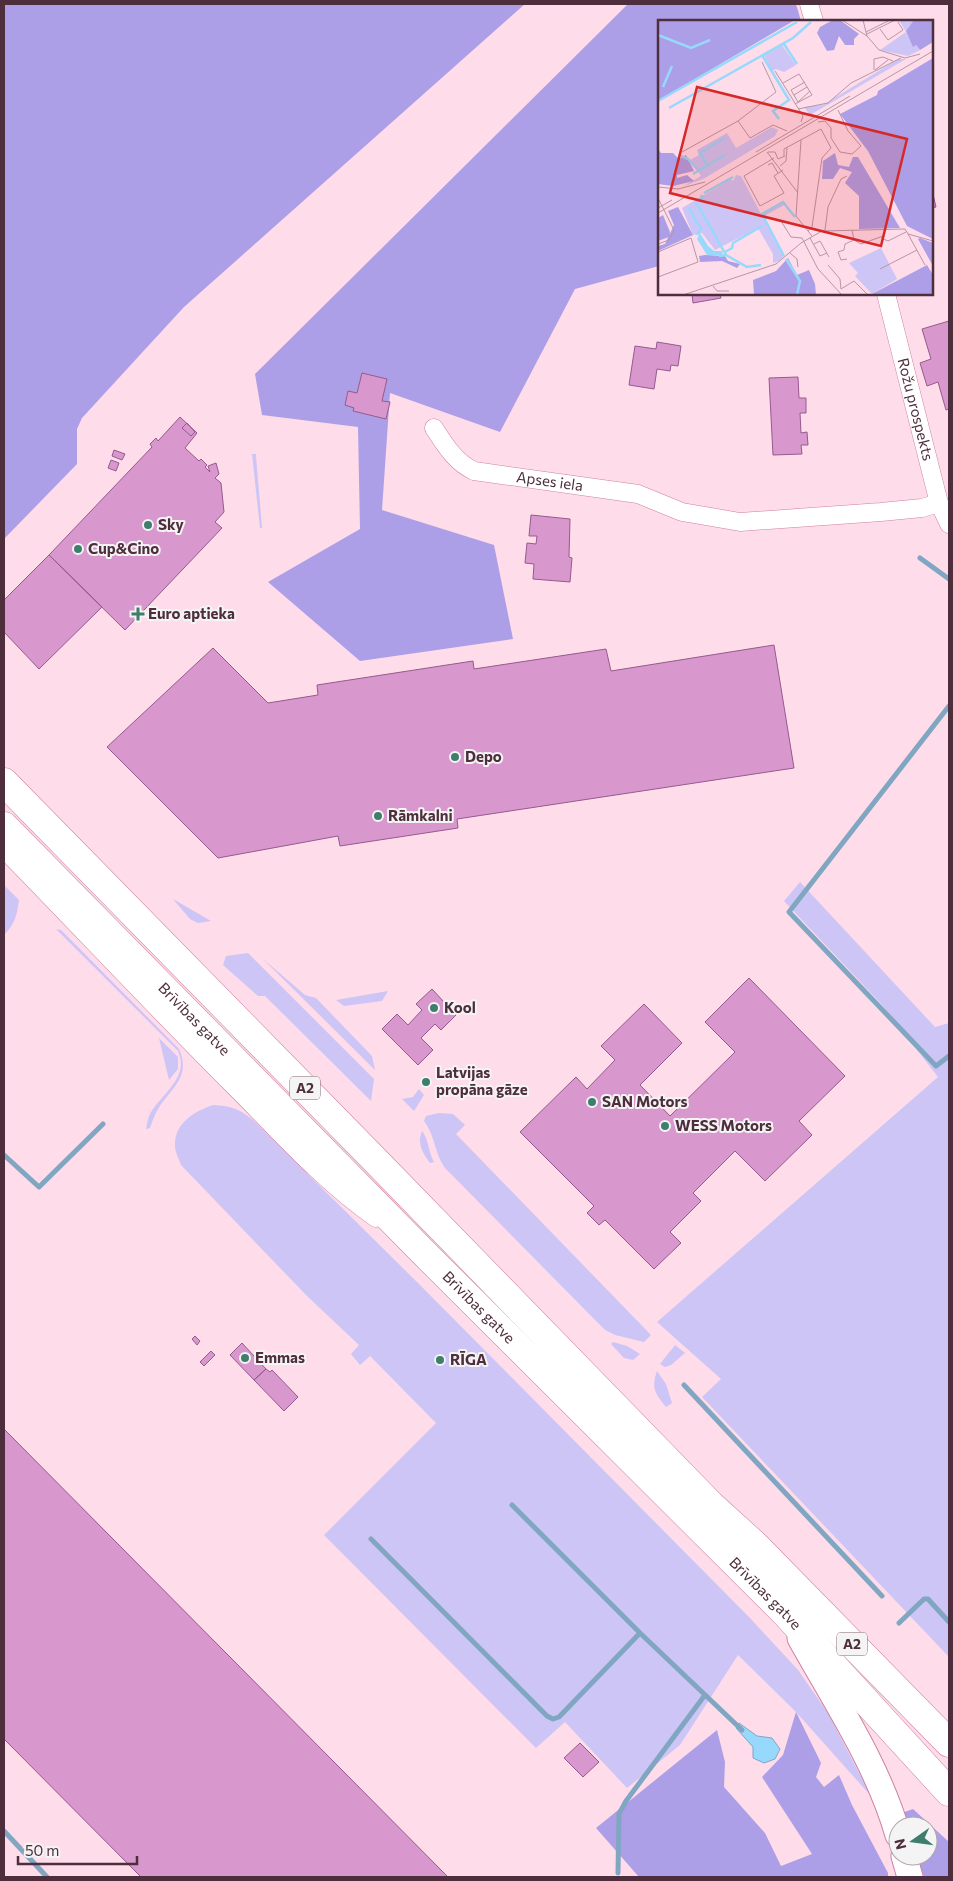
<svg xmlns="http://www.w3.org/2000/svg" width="953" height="1881" font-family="Commissioner,sans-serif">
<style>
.green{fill:#cdc5f6}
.forest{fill:#ac9fe7}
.water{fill:#97d9fc;stroke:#81a6c2}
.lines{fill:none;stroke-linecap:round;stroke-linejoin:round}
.stream{stroke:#81a6c2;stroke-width:5}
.building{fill:#d898ce;stroke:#955a8d}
.street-casing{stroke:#ce80a2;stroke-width:19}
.secondary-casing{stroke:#ce80a2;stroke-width:27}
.highway-casing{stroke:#ce80a2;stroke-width:29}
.street{stroke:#fff;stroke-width:18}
.secondary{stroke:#fff;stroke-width:25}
.highway{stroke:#fff;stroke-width:28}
.poi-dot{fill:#3f7e6c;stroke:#f4f4f4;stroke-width:2}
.labels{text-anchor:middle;stroke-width:4;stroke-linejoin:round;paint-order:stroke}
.shield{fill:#f4f4f4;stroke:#806973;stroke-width:1}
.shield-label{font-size:14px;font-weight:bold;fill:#4e2e3c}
.street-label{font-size:15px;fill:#4e2e3c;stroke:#f4f4f4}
.poi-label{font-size:15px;font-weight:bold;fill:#4e2e3c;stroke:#f4f4f4;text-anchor:start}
.inset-river{fill:none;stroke:#97d9fc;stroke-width:2.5}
.inset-road{fill:none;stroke:#b896a4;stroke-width:1}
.view{fill:#d62828;fill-opacity:0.15;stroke:#d62828;stroke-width:2.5}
.inset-edge{fill:none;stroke:#4e2e3c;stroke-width:2.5}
</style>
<rect width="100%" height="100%" fill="#fedce9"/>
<path class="green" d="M252,454H256V456L262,528H260Z
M800,882L935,1027L949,1023V1657L702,1397L721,1379L657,1322L938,1077L883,1006L784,901Z
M4,885L19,900C17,915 15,924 4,935Z
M173,899L211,921L198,923L190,919Z
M56,929L61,930L179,1049C190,1074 176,1084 162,1103C156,1111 153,1119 150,1128L146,1129C147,1124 148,1118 150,1114C162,1093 190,1078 178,1051Z
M248,953L374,1079L371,1101L265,996H258L223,965L226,956Z
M262,958L305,995L316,998L372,1056L375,1070Z
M388,991L382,1001L344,1006L336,1000Z
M159,1038L178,1057V1069L169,1080Z
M419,1089L424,1095L414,1111L402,1099L413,1097Z
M213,1105C232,1106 239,1109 253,1120L417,1282L750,1618L798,1670L828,1713L871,1796L796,1712L738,1655L680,1745L627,1788L565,1722L536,1748L324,1535L436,1423L370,1356L360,1365L351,1354L359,1345L307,1296L181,1165C179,1159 175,1152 175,1146C174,1123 195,1111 213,1105Z
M439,1113L453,1114L465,1125L456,1134L651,1335L644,1342L615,1335L605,1330L445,1168C434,1153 436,1137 424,1121L426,1116Z
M422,1131C429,1140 428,1151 434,1162L430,1163C422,1152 417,1143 422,1131Z
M613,1342L627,1346L640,1354L633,1360L624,1358L611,1344Z
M675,1345L685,1353L671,1365L665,1367L660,1364Z
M657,1371L666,1384L672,1403L666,1407C655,1393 651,1389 657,1371Z"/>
<path class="forest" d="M4,4H525L184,307L82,418L77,429V464L4,539Z
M628,4H796L801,21H659V266L575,289L500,432L390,393L382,510L494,545L513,639L360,661L268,582L360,529L358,427L262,415L255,374Z
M796,1712L821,1763L816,1777L824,1787L839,1775L852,1805L888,1873V1877H639L596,1828L717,1730L725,1762L724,1787L765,1833L781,1866L812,1854L762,1777L783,1755Z
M913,1809L949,1842V1877H924L917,1856H928V1826H906L902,1813Z"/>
<path class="water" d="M739,1723L757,1736L772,1738L780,1749L775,1759L764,1763L753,1758V1747L736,1728Z"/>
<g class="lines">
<path class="stream" d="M920,558L949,579
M949,706L789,912L936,1066L949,1056
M4,1155L39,1187L103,1124
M684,1385L882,1596
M512,1505L640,1633L742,1730
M371,1539L547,1716L553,1719L559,1717L640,1633
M899,1623L924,1599H928L949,1622
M4,1831L47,1877
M618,1873L619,1814L626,1801L705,1695"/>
</g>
<path class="building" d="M932,190L936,207L932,208Z
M692,294H720L721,298L693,303Z
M949,321V409L946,410L938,382L927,386L920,363L931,359L922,329Z
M657,342L681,346L678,366L671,365L670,371L657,369L654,389L629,385L635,346L656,349Z
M362,373L387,379L382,401L390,402L386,419L353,411L354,408L345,405L348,391L357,393Z
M798,377L799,398H806V413H800L801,433L807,432L808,445H801L802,454L773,455L769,378Z
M180,417L197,433L185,448L199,461L201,459L207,465L205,467L210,472L208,466L216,463L219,474L215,478L221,483L224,512L215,522L222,528L125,630L49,555L152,447L150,444L156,438L158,441Z
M187,423L195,432L191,436L182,428Z
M114,450L125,454L122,460L112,456Z
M111,460L119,463L116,471L108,468Z
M531,515L570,519L569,557L572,558L570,582L533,579L534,564L525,563L527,543L536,544L537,536H529Z
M49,555L102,607L39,669L4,632V600Z
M774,645L794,768L457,819L458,828L340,846L338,836L218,858L107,747L213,648L268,703L318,695L317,685L473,661L474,669L606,649L611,671Z
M749,978L845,1076L799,1121L812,1135L765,1181L735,1151L693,1193L701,1201L670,1232L681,1243L654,1269L605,1220L599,1225L587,1213L594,1206L520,1132L576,1077L587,1089L615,1060L601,1046L644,1004L682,1043L640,1085L670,1116L735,1052L705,1022Z
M432,989L456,1015L441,1030L435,1024L421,1038L433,1050L418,1065L382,1029L397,1014L408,1025L422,1010L416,1004Z
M195,1336L200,1341L197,1345L192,1339Z
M242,1343L266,1369L254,1380L230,1355Z
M211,1351L215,1355L204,1366L200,1362Z
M266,1369L270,1372L272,1370L298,1397L284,1411L254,1380Z
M4,1429L448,1877H141L4,1739Z
M580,1743L599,1762L583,1777L564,1758Z"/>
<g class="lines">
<g class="street-casing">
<g id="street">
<path d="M809,4L814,21"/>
<path id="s1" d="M886,294L939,503L949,524"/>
<path id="s2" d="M434,428C445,445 455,462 474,471L638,494L682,512L740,522L881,512L922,508L939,503"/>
<path d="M4,849C81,928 156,1008 234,1086C279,1131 323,1181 376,1218"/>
</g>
</g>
<g class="secondary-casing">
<path id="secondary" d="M800,1638C835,1701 878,1765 898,1835
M904,1856L910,1877"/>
</g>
<g class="highway-casing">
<g id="highway">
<path d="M4,782L373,1158L711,1505L755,1545L949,1743"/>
<path id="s3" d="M4,826L423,1252L786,1614L949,1792"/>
</g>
</g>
<use href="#street" class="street"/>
<use href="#secondary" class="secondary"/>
<use href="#highway" class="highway"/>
</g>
<g class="poi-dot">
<circle cx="148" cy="525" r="5"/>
<circle cx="78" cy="549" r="5"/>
<path d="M135.5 606.5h5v5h5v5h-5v5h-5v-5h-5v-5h5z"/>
<circle cx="455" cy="757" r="5"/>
<circle cx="378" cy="816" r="5"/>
<circle cx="434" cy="1008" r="5"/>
<circle cx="426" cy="1082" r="5"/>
<circle cx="592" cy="1102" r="5"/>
<circle cx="665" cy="1126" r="5"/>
<circle cx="245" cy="1358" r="5"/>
<circle cx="440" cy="1360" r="5"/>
</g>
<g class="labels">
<g class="shield">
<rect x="290" y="1076.5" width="30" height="23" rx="4"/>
<rect x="837" y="1632.5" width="30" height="23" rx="4"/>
</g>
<g class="shield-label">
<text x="305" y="1093">A2</text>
<text x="852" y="1649">A2</text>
</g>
<g class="street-label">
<text dy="5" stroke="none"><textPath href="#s1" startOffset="119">Rožu prospekts</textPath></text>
<text dy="5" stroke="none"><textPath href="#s2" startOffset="136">Apses iela</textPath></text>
<text dy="5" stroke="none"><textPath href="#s3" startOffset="271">Brīvības gatve</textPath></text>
<text dy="5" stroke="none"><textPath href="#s3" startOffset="676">Brīvības gatve</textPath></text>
<text dy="5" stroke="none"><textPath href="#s3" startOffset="1081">Brīvības gatve</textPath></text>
</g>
<g class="poi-label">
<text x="158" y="530">Sky</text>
<text x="88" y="554">Cup&amp;Cino</text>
<text x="148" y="619">Euro aptieka</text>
<text x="465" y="762">Depo</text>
<text x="388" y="821">Rāmkalni</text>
<text x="444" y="1013">Kool</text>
<text x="436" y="1078">Latvijas<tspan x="436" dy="17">propāna gāze</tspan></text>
<text x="602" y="1107">SAN Motors</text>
<text x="675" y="1131">WESS Motors</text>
<text x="255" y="1363">Emmas</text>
<text x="450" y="1365">RĪGA</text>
</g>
</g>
<g transform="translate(658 20)">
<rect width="275" height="275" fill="#fedce9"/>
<path d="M241,0H256L248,12L256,26L258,25L262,30L250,36L222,30L248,12ZM124,25L138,45L126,52L118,49L114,51L106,35ZM240,39H248L152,95L146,87L165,85ZM114,107L120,110L117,116L47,158L24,167L43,156L32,140L41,135L39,130L69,113L78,128ZM78,155L83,156L103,194L127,182L128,184L108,195L109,205L126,236L121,241L115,243V234L100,208L57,230L44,213L35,215L24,188L73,159L75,161ZM223,228L239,259L214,274L197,256L200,253L191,243Z" fill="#cdc5f6"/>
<path d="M0,0H137L0,81ZM175,0H182L201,14L196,19V25H187L181,16L176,30L169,31L159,13L162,7ZM256,0H275V22L262,30L258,25L255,27L248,11ZM275,38V219L249,206L210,131L182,94L219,75L220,71ZM0,129L3,133H15L21,139L28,135L36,151L19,155V158L29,155L36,161L15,166L0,164ZM177,133L180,145L191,147L195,137H200L242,208L201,209V176L187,163L194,152L182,148L175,159H164L165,141ZM20,187L35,215L0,231V226L7,224L16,205L10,191ZM5,195L12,212L11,217L0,221V198ZM262,218L275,223V246L260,219ZM47,235L67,236L70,241L82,244L79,248L64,241L42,242L41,236ZM130,238L139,255L151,250L157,264L158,275H96L95,260L118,251ZM269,245L275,255V275L214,274Z" fill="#ac9fe7"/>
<path d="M42,213L50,226L56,231H64L65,235H49L39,219Z" fill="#97d9fc"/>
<path class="inset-river" d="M0,15L33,28L52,20M126,24L139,44M104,35L131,80L115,91L121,99M5,67L14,46M0,81L139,2M11,88L135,18L153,2M23,136L30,139L40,150M49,145L42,133L67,118M35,154L67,135M46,173L75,157M43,175L45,178L38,182L68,235M31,188L43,209L39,215M67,232L74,228L75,223L104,206M61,236L68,235L89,247L103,245M126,236L104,194L125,182L137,197M128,239L142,261L139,275"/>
<path class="inset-road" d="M184,0L209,16M205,0L209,16L221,30L247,38L262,34M222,9L230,20L245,10L240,2M208,12L232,0M209,14L237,0M216,50V39L225,37L235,41M217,50L230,40M117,51L145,96L143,102M125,63L141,54L154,75L137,84M133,70L140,82L152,71M133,70L147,62M136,75L149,67M140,89L170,83L193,63L243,38M180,90L190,111L203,126M80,101L92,118L115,105L129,111M160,102L167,101L173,108V118L182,132L194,134L203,126M143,120L138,196L154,216M24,132L80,101L118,72L104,42M98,132L192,76M109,132L140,173M110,132H117L120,139L127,136M126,136V129L163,109L173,128L164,138L154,207L150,211M116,138L86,156L102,186L126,173L116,156L125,150M110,145L114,143L120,153M122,146L128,141L129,128M0,167L20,169L47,162M0,178L16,210L11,220L0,224M0,188L14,180M0,193L275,31M123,201L133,217L144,218L160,249L184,275M167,210L170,187L183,159L189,156M194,210L196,220L203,224L225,216M250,214L267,245M152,218L162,236L169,233M223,218L230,221L248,212M156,224L162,221L171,237M0,232L33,218L40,242L0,257M132,233L139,239L140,247M189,239L183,240L180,232L186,230L187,224L196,220M170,245L182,259L183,269M222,249L259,230M55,266L59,271H71M183,269L196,261L210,275M25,275L118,244L143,223L164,211L247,209L250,214L275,221"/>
<path class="view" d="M39,67L249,119L223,226L12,173Z"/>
<rect width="275" height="275" class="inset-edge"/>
</g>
<rect width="953" height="1881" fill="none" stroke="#4e2e3c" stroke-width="10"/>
<g transform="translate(913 1841) rotate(256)"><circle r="24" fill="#f4f4f4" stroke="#b2a5aa"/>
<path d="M0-4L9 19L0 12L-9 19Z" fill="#3f7e6c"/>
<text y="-8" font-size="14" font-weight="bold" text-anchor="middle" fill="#4e2e3c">N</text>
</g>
<path d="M18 1856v8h119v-8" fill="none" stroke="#4e2e3c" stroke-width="2.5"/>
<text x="25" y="1856" font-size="15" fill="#4e2e3c" stroke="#f4f4f4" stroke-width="4" paint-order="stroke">50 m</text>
</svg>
